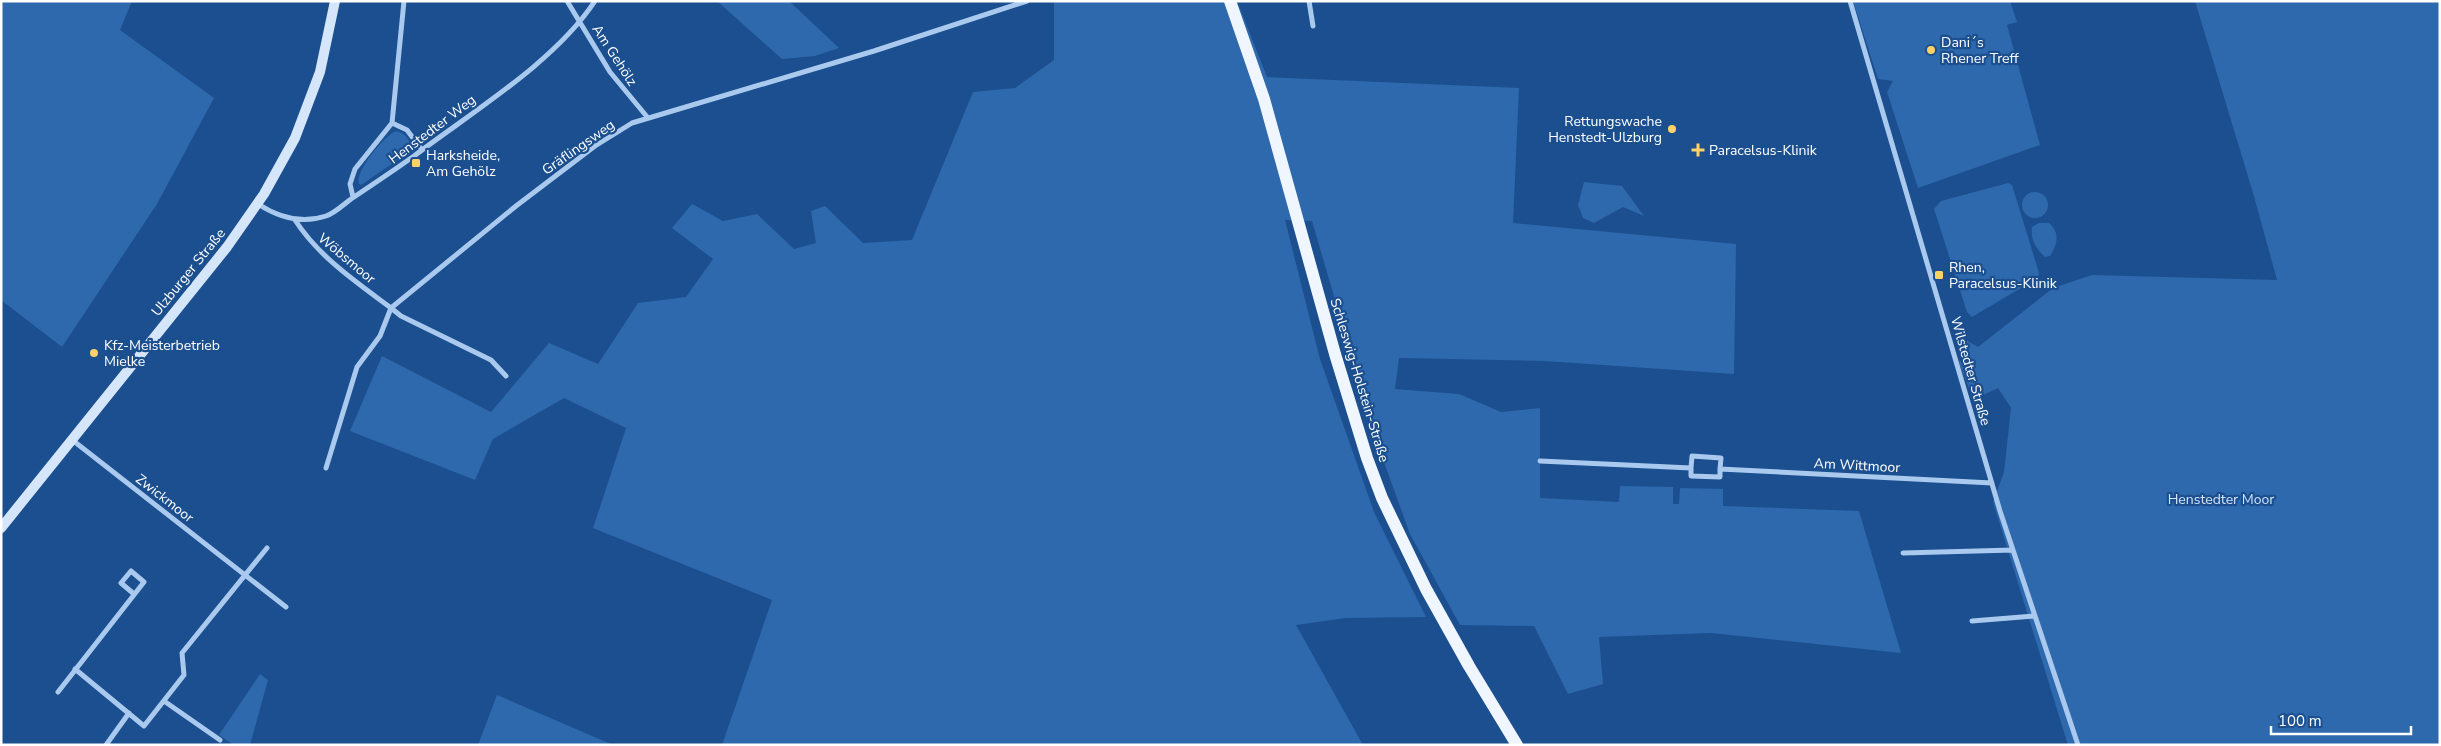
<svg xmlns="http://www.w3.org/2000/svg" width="2441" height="746" font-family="'Nunito Sans',sans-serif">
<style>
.green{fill:#2e69ad}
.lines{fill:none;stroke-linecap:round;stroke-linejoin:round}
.minor{stroke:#a9c9ee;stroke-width:5}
.secondary{stroke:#d6e6fa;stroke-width:10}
.primary{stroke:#f0f6ff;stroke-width:12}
.poi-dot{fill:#ffd166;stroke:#1b4f8f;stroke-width:2}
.labels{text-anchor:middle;stroke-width:4.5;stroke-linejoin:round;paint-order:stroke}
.poi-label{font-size:14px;fill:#fff;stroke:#1b4f8f;text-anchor:start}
.street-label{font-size:14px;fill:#fff;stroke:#1b4f8f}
.park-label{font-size:14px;fill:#cfe3fa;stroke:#1b4f8f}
</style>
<rect width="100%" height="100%" fill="#1b4f8f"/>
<path class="green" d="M1,1H132L120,30L214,98L157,204L62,347L1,300Z
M717,1H789L839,48L815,56L782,59Z
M1054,1H1237L1267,77L1519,88L1513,223L1736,244L1734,374L1545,361L1399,358L1395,389L1459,394L1501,412L1540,408V498L1619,502L1620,486L1673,487V504H1679L1680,488L1723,489V506L1859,511L1901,653L1711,633L1599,637L1603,684L1568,694L1534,626L1460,625L1410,534L1377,443L1312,221L1285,220L1320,359L1374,512L1426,617L1346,618L1296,625L1363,745H722L772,600L593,528L626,428L564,398L493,439L475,480L350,431L382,356L491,412L549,343L598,364L638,303L686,297L713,259L672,228L692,204L723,221L757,214L794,249L816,243L811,211L825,206L863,243L912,240L973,92L1015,88L1054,60Z
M1853,1H2010L2017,22L2007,25L2040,145L1918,188L1887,92L1893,81L1878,79Z
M2195,1H2440V745H2068L1993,502L2004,472L2011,408L1998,388L1983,395L1982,392L1972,396L1959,362L1967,356L1957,335L1978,347L2053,288L2092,275L2277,280L2253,193Z
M396,131C405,133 410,139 411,148L408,153L361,185L359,184C354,172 385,135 396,131Z
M1584,182L1622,186L1644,216L1623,207L1594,223L1583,218L1578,205Z
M2008,183L2012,185L2039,273L2038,278L1972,317L1967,312L1934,209L1941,201Z
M2022 205a13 13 0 1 1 26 0a13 13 0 1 1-26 0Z
M2039,223H2049C2060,233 2058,243 2050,256L2045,257C2036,249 2030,239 2032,227Z
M260,674L268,680L250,745H234L219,735Z
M497,695L613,745H478Z"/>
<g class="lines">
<path class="minor" d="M567,1L610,72L648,118
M1309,1L1313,26
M1850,1L2000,511L2078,745
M392,123L407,130L422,150
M353,197L350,184L355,169L392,123L404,1
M258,204C278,217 302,224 326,216C335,213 344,204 351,199C372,185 393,171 414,156C472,112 555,62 595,1
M295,220C319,257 356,282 391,308L380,336L357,367L326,468
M506,376L491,360L401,316L391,308L516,206L595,146L632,123L874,51L1027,1
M71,439L286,607
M1540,461L1691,468L1692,456L1721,458L1720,469L1992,483
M1691,468V476L1720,477V469
M1903,553L2013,550
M1972,621L2035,616
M75,669L144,726L184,675L182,653L267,548
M58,692L144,582L131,571L121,583L134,594
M164,701L220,740
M106,745L129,713"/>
<path class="secondary" d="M1,528L227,247L264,194L295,138L320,72L335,1"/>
<path class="primary" d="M1230,1L1264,99L1335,354L1367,458L1382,498L1426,589L1469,666L1517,745"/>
</g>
<g class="poi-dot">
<circle cx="1931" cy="50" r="5"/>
<circle cx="1672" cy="129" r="5"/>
<path d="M1695.5 142.5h5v5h5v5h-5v5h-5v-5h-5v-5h5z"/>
<rect x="411" y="158" width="10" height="10" rx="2.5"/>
<rect x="1934" y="270" width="10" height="10" rx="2.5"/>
<circle cx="94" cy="353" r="5"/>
</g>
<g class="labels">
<g class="poi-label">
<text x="1941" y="47">Dani´s<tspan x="1941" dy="16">Rhener Treff</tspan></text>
<text x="1662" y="126" text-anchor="end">Rettungswache<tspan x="1662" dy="16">Henstedt-Ulzburg</tspan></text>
<text x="1709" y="155">Paracelsus-Klinik</text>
<text x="426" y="160">Harksheide,<tspan x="426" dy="16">Am Gehölz</tspan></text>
<text x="1949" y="272">Rhen,<tspan x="1949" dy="16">Paracelsus-Klinik</tspan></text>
<text x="104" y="350">Kfz-Meisterbetrieb<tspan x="104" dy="16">Mielke</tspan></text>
</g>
<g class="street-label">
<text transform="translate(615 55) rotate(57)" y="5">Am Gehölz</text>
<text transform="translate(432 129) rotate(-37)" y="5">Henstedter Weg</text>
<text transform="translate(578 147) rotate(-35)" y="5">Gräflingsweg</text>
<text transform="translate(347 258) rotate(40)" y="5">Wöbsmoor</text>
<text transform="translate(188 272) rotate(-51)" y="5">Ulzburger Straße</text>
<text transform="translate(1971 371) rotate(74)" y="5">Wilstedter Straße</text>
<text transform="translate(1360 380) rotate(73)" y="5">Schleswig-Holstein-Straße</text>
<text transform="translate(1857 465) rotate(3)" y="5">Am Wittmoor</text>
<text transform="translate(165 498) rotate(38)" y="5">Zwickmoor</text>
</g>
<g class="park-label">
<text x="2221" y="504">Henstedter Moor</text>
</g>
</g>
<rect width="2441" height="746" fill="none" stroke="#ffffff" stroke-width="5"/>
<path d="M2271 726v8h140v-8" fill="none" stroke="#ffffff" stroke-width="2.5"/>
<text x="2278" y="726" font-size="15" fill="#ffffff" stroke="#1b4f8f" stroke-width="4" paint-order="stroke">100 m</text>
</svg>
